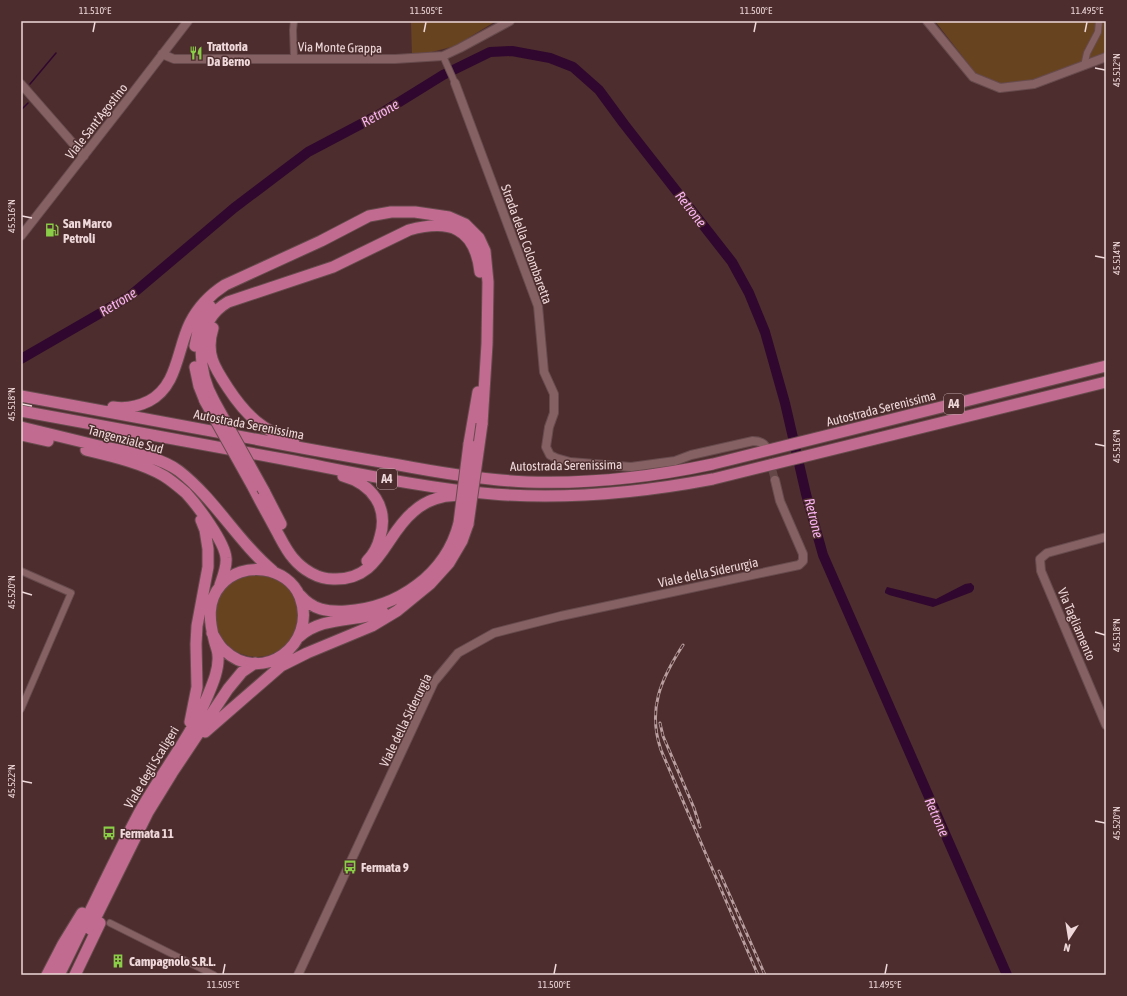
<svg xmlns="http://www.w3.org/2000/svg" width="1127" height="996" font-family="'Asap Condensed',sans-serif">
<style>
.green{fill:#684320}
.water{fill:#30072e}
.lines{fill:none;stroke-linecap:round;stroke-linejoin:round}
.stream{stroke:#30072e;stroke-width:1.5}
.river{stroke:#30072e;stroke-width:10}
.secondary-tunnel{stroke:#654748;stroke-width:8;stroke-dasharray:8 4;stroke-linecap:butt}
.street-casing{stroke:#674b4d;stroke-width:8}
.secondary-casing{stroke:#674b4d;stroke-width:10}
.highway-casing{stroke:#674b4d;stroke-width:13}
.street{stroke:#866163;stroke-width:6}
.secondary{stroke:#866163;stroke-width:8}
.highway{stroke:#c16b90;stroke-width:11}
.rail-casing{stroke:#b89e9f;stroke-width:3}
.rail{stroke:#4d2d2e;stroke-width:1.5;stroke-dasharray:4.5;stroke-linecap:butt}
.highway-bridge-casing{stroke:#674b4d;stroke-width:13;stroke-linecap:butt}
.highway-bridge{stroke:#c16b90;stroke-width:11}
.ticks{fill:none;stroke:#eed8d9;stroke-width:1.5}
.labels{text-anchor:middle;stroke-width:3;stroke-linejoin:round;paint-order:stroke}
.shield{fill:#4d2d2e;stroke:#bea5a6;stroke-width:1}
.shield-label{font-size:12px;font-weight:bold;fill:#eed8d9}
.poi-label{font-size:13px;font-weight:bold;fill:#eed8d9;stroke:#4d2d2e;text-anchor:start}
.street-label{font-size:13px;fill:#eed8d9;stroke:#4d2d2e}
.water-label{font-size:14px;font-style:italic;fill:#fab3f2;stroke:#4d2d2e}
.neatline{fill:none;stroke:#eed8d9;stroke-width:1.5}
.ticks-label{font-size:10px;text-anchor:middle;fill:#eed8d9}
</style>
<rect width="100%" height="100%" fill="#4d2d2e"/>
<path class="green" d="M411,21H496L455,46L412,57Z
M935,21H1106V54L1034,81L1001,86L977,75Z
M215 615a42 42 0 1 1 84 0a42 42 0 1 1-84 0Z"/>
<path class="water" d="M971,583L974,586V589L972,592L933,607L889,595L885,593V591L887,587L936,599L965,584Z"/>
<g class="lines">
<path class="stream" d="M30,84L56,53
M21,110L28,103"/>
<path class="river" d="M21,359L130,296L234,208L308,152L380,114L443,75L490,52L512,51L550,58L573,67L599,90L624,124L732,262L749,293L765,332L785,403L806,494L823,555L1007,975"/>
<path class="secondary-tunnel" d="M766,447L775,480"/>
<g class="street-casing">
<path id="street" d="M443,56L455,83
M294,58L293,30L294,21
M1084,66L1087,53L1098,32L1099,21
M21,571L71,593L21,709
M110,923L214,975"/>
</g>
<g class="secondary-casing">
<path id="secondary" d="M927,21L973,77L1000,88L1034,84L1106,57
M162,54L174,59H395L443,56L460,48L510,21
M455,83L538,306L544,372L554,394V413L549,427L546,447L550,455L556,458L570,462L631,467L675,461L691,455L753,441C759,441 763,442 766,447
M21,84L84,156
M21,236L128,99L188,21
M1106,537L1047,553L1040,559L1041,571L1106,725
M298,975L434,682L458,653L494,633L561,616L799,565L803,561V554L780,501L775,480"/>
</g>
<g class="highway-casing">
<path id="highway" d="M213,328C205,353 214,367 228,388C245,414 264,433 294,440
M195,346L200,321L210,306
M195,367L199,386L205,401
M21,396C101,411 180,425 260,440C306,449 352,457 399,465C441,473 484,480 528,482C590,484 652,477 713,464L1106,366
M214,401C197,370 193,322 228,302L333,267L409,230C449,219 475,227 480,272
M113,407C126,409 137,407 149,401C178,386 177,349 190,323C198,307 211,294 225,285L321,241L369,216L391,212H415L449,217L465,224L479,238L485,251L488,282L487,344L482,424
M21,411C110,428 199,444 288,460C356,473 424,488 493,494C568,500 639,493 713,479L1106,382
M21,427C46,433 70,439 95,445C121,451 158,455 179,471C215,499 238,542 273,571
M21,435L48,441
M469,444L478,392
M86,450C111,456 142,463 164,476C172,481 179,487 186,493C197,505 225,542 226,558C227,567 223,576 220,585
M343,476C372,484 389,507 380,537C378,546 374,554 367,561
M253,487C260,501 268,515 276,530C281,539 286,550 293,558C303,570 318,579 333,579C380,581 384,536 413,512C426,500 444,494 461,496
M264,491L281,524
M300,595C313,610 327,612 346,611C398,608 446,574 459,523
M299,637C322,616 355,622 383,612
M190,722L197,687L196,644L197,626L208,567V549L205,530L201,520
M205,732L281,666L307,653L372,626L397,611L430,584L449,563L462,541L468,524
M90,929L148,812L172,773L228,689L242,672L255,663
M47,975L63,944L82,913
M59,975C86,921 111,866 139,813C161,773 191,737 208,695C213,683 219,669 218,656C218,650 215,645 214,639C209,620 207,601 221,585C242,560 288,566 300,597C318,645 261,686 224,650C219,646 216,639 212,633
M75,975L100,923"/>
</g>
<use href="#street" class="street"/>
<use href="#secondary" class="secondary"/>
<use href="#highway" class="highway"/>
<g class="rail-casing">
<path id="rail" d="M683,645C661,679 647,709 661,750L758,975
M660,723L663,736L694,808L700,827
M719,871L765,975"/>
</g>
<use href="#rail" class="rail"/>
<g class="highway-bridge-casing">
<path id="highway-bridge" d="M205,401L253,487
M214,401L264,491
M459,523L469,444
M468,524L482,424"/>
</g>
<use href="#highway-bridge" class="highway-bridge"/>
</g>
<path class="ticks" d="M93,32L95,22M424,32L426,22M754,32L756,22M1085,32L1087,22M1095,68L1105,70M22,216L32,218M1095,256L1105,258M22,404L32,406M1095,444L1105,446M22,592L32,595M1095,632L1105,635M22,781L32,783M1095,821L1105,823M223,974L225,964M554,974L556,964M885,974L887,964"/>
<defs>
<g id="restaurant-bare" transform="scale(1.08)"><path d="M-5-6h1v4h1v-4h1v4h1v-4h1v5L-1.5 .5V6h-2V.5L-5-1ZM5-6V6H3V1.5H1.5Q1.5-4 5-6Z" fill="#8ace47" stroke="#4d2d2e" stroke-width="2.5" paint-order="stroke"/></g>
<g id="fuel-bare" transform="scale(1.08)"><path d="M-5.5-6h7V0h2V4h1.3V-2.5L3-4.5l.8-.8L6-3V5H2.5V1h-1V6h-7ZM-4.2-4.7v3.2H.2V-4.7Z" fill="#8ace47" stroke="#4d2d2e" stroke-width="2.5" paint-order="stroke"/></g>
<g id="bus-bare" transform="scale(1.08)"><path d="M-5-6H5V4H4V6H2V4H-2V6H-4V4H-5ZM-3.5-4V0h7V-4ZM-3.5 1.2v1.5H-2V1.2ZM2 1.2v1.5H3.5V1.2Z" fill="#8ace47" stroke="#4d2d2e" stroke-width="2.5" paint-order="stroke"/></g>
<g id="building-bare" transform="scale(1.08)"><path d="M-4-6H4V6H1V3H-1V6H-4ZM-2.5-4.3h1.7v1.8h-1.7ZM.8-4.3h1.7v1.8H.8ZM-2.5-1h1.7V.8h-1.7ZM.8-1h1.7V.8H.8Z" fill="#8ace47" stroke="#4d2d2e" stroke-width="2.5" paint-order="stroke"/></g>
</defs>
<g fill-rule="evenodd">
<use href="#restaurant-bare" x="196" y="53"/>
<use href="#fuel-bare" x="52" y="230"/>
<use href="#bus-bare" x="109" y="833"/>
<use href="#bus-bare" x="350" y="867"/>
<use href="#building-bare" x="118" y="961"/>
</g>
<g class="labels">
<g class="shield">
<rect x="944" y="394" width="20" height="20" rx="3"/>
<rect x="377" y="469" width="20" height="20" rx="3"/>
</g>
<g class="shield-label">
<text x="954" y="408">A4</text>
<text x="387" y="483">A4</text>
</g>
<g class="poi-label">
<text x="207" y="51">Trattoria<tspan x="207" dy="15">Da Berno</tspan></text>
<text x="63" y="228">San Marco<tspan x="63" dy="15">Petroli</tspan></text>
<text x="120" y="838">Fermata 11</text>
<text x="361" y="872">Fermata 9</text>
<text x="129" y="966">Campagnolo S.R.L.</text>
</g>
<g class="street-label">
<text transform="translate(340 47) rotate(1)" y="5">Via Monte Grappa</text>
<text transform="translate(96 121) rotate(-52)" y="5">Viale Sant'Agostino</text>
<text transform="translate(527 244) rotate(70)" y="5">Strada della Colombaretta</text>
<text transform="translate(881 408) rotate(-14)" y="5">Autostrada Serenissima</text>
<text transform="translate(249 424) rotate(11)" y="5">Autostrada Serenissima</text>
<text transform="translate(126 439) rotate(15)" y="5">Tangenziale Sud</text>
<text transform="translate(566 465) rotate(-1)" y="5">Autostrada Serenissima</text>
<text transform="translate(708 572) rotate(-12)" y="5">Viale della Siderurgia</text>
<text transform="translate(1077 624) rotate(67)" y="5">Via Tagliamento</text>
<text transform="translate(405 720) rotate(-64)" y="5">Viale della Siderurgia</text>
<text transform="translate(151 767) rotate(-59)" y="5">Viale degli Scaligeri</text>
</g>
<g class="water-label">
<text transform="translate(380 113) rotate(-30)" y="5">Retrone</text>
<text transform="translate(691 209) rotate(52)" y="5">Retrone</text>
<text transform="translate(118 302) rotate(-32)" y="5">Retrone</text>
<text transform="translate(814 518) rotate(76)" y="5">Retrone</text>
<text transform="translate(937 817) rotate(66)" y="5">Retrone</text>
</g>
</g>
<rect width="1127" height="996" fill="none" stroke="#4d2d2e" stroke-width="44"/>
<g transform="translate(1069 938) rotate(192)" stroke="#4d2d2e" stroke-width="3" paint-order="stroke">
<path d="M0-3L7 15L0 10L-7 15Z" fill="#eed8d9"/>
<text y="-6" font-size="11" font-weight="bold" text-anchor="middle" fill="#eed8d9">N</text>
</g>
<rect x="22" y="22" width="1083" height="952" class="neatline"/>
<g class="ticks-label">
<text x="95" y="14">11.510°E</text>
<text x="426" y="14">11.505°E</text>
<text x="756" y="14">11.500°E</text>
<text x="1087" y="14">11.495°E</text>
<text transform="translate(1116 70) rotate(-90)" y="4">45.512°N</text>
<text transform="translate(11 216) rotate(-90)" y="4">45.516°N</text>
<text transform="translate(1116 258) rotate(-90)" y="4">45.514°N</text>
<text transform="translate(11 404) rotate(-90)" y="4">45.518°N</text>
<text transform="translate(1116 446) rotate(-90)" y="4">45.516°N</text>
<text transform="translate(11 592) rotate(-90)" y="4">45.520°N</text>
<text transform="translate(1116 635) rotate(-90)" y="4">45.518°N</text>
<text transform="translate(11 781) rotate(-90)" y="4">45.522°N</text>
<text transform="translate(1116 823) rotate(-90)" y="4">45.520°N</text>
<text x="223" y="988">11.505°E</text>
<text x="554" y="988">11.500°E</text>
<text x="885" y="988">11.495°E</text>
</g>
</svg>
